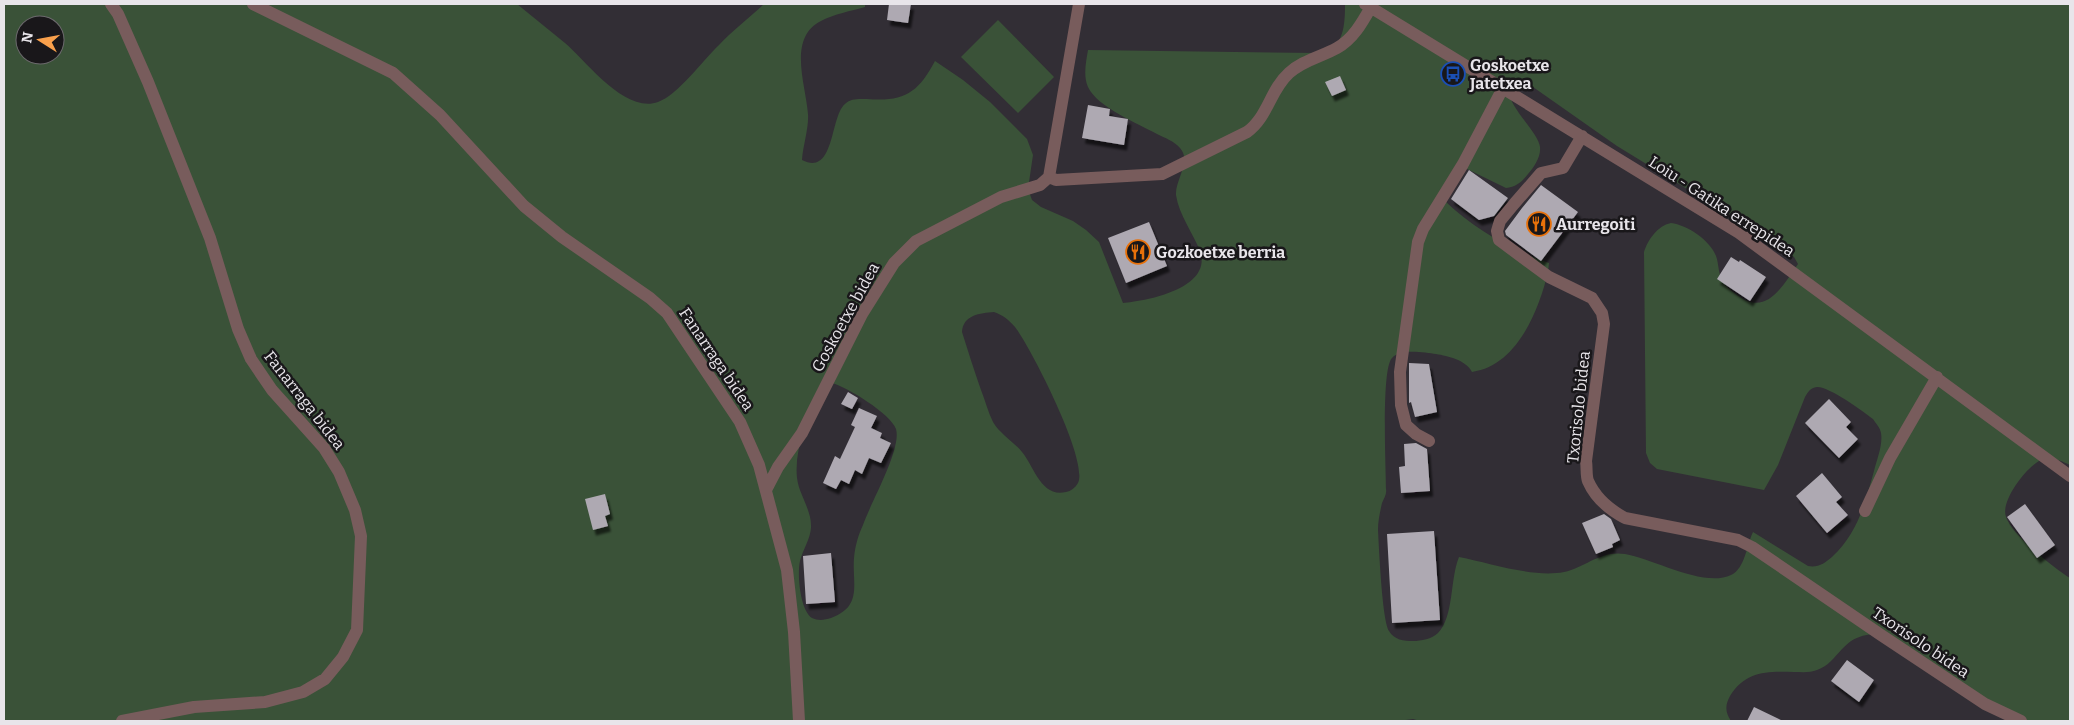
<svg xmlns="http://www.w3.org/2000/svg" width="2074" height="725" font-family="Bitter,serif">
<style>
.green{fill:#3a5238;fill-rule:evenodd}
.building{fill:#aea9b2;filter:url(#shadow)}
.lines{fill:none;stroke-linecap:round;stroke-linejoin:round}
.minor{stroke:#785c5c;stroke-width:12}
.labels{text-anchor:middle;stroke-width:5;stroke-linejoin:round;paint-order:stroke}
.poi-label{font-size:16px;font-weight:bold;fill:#e8e5ea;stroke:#19171a;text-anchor:start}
.street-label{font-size:16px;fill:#e8e5ea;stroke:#19171a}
</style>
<defs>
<filter id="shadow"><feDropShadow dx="3" dy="5.5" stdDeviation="1" flood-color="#0009"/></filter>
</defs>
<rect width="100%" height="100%" fill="#322e35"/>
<path class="green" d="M4,4H517C533,17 549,30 565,43C586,61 625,114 658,102C678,95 703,60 719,45C733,30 749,18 764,4H865V7C851,11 834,14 821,21C787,38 806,85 808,114C809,128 803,145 802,160C835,177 830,116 845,104C851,98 859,99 867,99C904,102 918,93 935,61L963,80L990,102L1027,139L1033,155L1028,189L1032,200L1041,207L1073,221L1086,230L1099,242L1123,303C1148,301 1213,288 1200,251C1193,233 1179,215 1176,195C1175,180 1192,161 1180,148C1174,141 1165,138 1157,134C1139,124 1097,107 1088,87C1083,76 1086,62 1088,50L1317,53C1322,51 1328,50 1333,47C1345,39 1345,17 1345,4H2070V465C2061,461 2051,456 2041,460C2027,466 2000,501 2006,517C2012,535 2053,567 2070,578V721H2012L1874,634C1840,636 1840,662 1817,670C1810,673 1802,672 1794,672C1768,671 1745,671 1730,696C1725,705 1725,712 1731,721H1420L1413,719L1398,721H4ZM25,25H55V55H25ZM1516,81H1522L1533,87L1617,146L1723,211L1774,238L1794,257L1798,264C1784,284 1767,316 1740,297C1734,293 1727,288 1723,282C1718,274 1719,264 1716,256C1710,240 1687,225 1671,223C1657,226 1648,240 1644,252L1646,453L1650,463L1657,469L1764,490L1778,465L1805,397C1808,392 1810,388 1817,387C1828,386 1863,411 1873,419C1876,424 1880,427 1881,433C1883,445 1877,459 1874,471C1865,503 1858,533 1832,557C1825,563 1818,568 1808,566L1753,532C1747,544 1745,569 1731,575C1704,588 1654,559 1625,554C1601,550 1586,567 1564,572C1533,578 1490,563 1459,557C1450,578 1454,617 1438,633C1432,639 1421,641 1413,641C1404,641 1394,640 1389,631C1382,619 1379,547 1378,530C1378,521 1380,512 1382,503C1384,498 1387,494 1386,489C1386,469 1381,369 1392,358C1401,348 1425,353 1436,354C1448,356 1466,360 1472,372C1517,366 1539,310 1548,272L1549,263C1513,251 1474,229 1446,202L1465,168L1506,188C1516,187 1522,182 1528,174C1534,167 1541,157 1540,147C1539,130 1492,94 1516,81ZM994,312C1003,315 1009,320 1015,327C1031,348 1089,461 1078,483C1075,488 1071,491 1066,492C1041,498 1034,466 1022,452C1013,441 1000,434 993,422C988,412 985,400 981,390C974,370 968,351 962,332C963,315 980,313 994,312ZM832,383C847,387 891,414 896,429C902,449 870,504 863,525C858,536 855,546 854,558C852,584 863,606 831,618C825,620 818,621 812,618C800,610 797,574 800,561C803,549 810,540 811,528C812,510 799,495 797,478C794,449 808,419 816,393Z
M998,20L1054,77L1018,113L961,57Z"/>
<path class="building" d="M889,4H911L908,23L887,20Z
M1340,76L1346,90L1332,96L1325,82Z
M1088,105L1110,109L1109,116L1128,119L1124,145L1082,138Z
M1469,170L1508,198L1494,216L1479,220L1451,199Z
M1541,185L1578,212L1541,261L1506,235L1505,231L1522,208Z
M1149,222L1167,266L1126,283L1108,238Z
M1731,257L1739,262L1740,260L1766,277L1750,301L1717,279Z
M1409,363L1429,364L1437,412L1415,417L1411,402L1409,403Z
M848,392L858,398L852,409L841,404Z
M1829,399L1851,422L1846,427L1858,439L1839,458L1805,423Z
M859,408L877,416L871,428L882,433L880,438L891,443L881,463L869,458L862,474L855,470L849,484L841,480L836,489L823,483L835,456L840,459L855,427L851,425Z
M1416,443L1427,449L1430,491L1401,493L1399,467L1405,466L1404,444Z
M1822,473L1842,497L1836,502L1848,515L1827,533L1796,496Z
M605,494L610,514L605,516L608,526L593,530L585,499Z
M2025,504L2055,545L2037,558L2007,517Z
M1604,514L1611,519L1620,540L1612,544L1613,547L1596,554L1582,523Z
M1434,531L1440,620L1392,623L1387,534Z
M831,553L835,602L806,604L803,556Z
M1847,660L1874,680L1859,702L1831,681Z
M1754,707L1783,721H1747Z"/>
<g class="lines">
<path class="minor" d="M111,4L118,14L148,82L210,238L238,329L251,359L272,390L324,448L339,472L355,510L361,536L357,630L343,657L325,679L303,692L265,702L194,707L122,721
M253,4L393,73L440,115L524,206L562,237L650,298L667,313L740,422L759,465L787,570L794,632L799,721
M1365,4L1739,233L2070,476
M1582,136L1563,168L1541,173L1514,204L1500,221L1497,231L1499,240L1549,277L1592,298L1602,313L1604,324L1586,461C1587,467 1586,476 1588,481C1595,497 1610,510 1625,518L1738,540L1752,547L1881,635L1985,704L2021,721
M1049,177L1056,180L1162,174L1247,132C1268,117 1270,90 1289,73C1303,60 1321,57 1337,48C1353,39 1362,23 1371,7
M1429,441L1416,434L1406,425L1401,405L1400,372L1418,242L1423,229L1463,164L1503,88
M766,490L778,467L802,433L862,314L894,263L916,241L1001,197L1040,185L1049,177L1079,4
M1865,511L1890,458L1937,377"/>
</g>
<defs>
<g id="bus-ring" transform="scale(1.25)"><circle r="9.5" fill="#19171a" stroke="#1a4fb4" stroke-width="1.5"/><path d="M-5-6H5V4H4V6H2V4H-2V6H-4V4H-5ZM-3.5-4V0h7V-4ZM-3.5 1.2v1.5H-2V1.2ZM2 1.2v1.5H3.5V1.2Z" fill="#1a4fb4"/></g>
<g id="restaurant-ring" transform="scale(1.25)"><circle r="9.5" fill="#19171a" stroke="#e8710a" stroke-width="1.5"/><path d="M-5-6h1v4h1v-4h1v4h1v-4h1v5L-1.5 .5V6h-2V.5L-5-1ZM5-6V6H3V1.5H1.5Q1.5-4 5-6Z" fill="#e8710a"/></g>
</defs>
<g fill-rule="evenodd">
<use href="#bus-ring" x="1453" y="74"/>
<use href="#restaurant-ring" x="1539" y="224"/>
<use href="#restaurant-ring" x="1138" y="252"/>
</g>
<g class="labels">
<g class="poi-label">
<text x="1470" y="71">Goskoetxe<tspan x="1470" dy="18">Jatetxea</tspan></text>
<text x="1556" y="230">Aurregoiti</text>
<text x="1156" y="258">Gozkoetxe berria</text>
</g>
<g class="street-label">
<text transform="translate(1722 206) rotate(33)" y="6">Loiu - Gatika errepidea</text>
<text transform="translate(845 317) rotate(-61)" y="6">Goskoetxe bidea</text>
<text transform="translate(717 359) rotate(56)" y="6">Fanarraga bidea</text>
<text transform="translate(305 400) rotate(52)" y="6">Fanarraga bidea</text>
<text transform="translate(1578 407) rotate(-84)" y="6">Txorisolo bidea</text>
<text transform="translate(1921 642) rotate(34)" y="6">Txorisolo bidea</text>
</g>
</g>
<rect width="2074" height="725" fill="none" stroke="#e8e5ea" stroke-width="10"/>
<g transform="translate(40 40) rotate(281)"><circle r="24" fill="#19171a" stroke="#6c696d"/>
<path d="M0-4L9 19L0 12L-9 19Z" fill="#f9a04c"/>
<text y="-8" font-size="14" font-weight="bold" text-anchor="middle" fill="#e8e5ea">N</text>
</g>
</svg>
